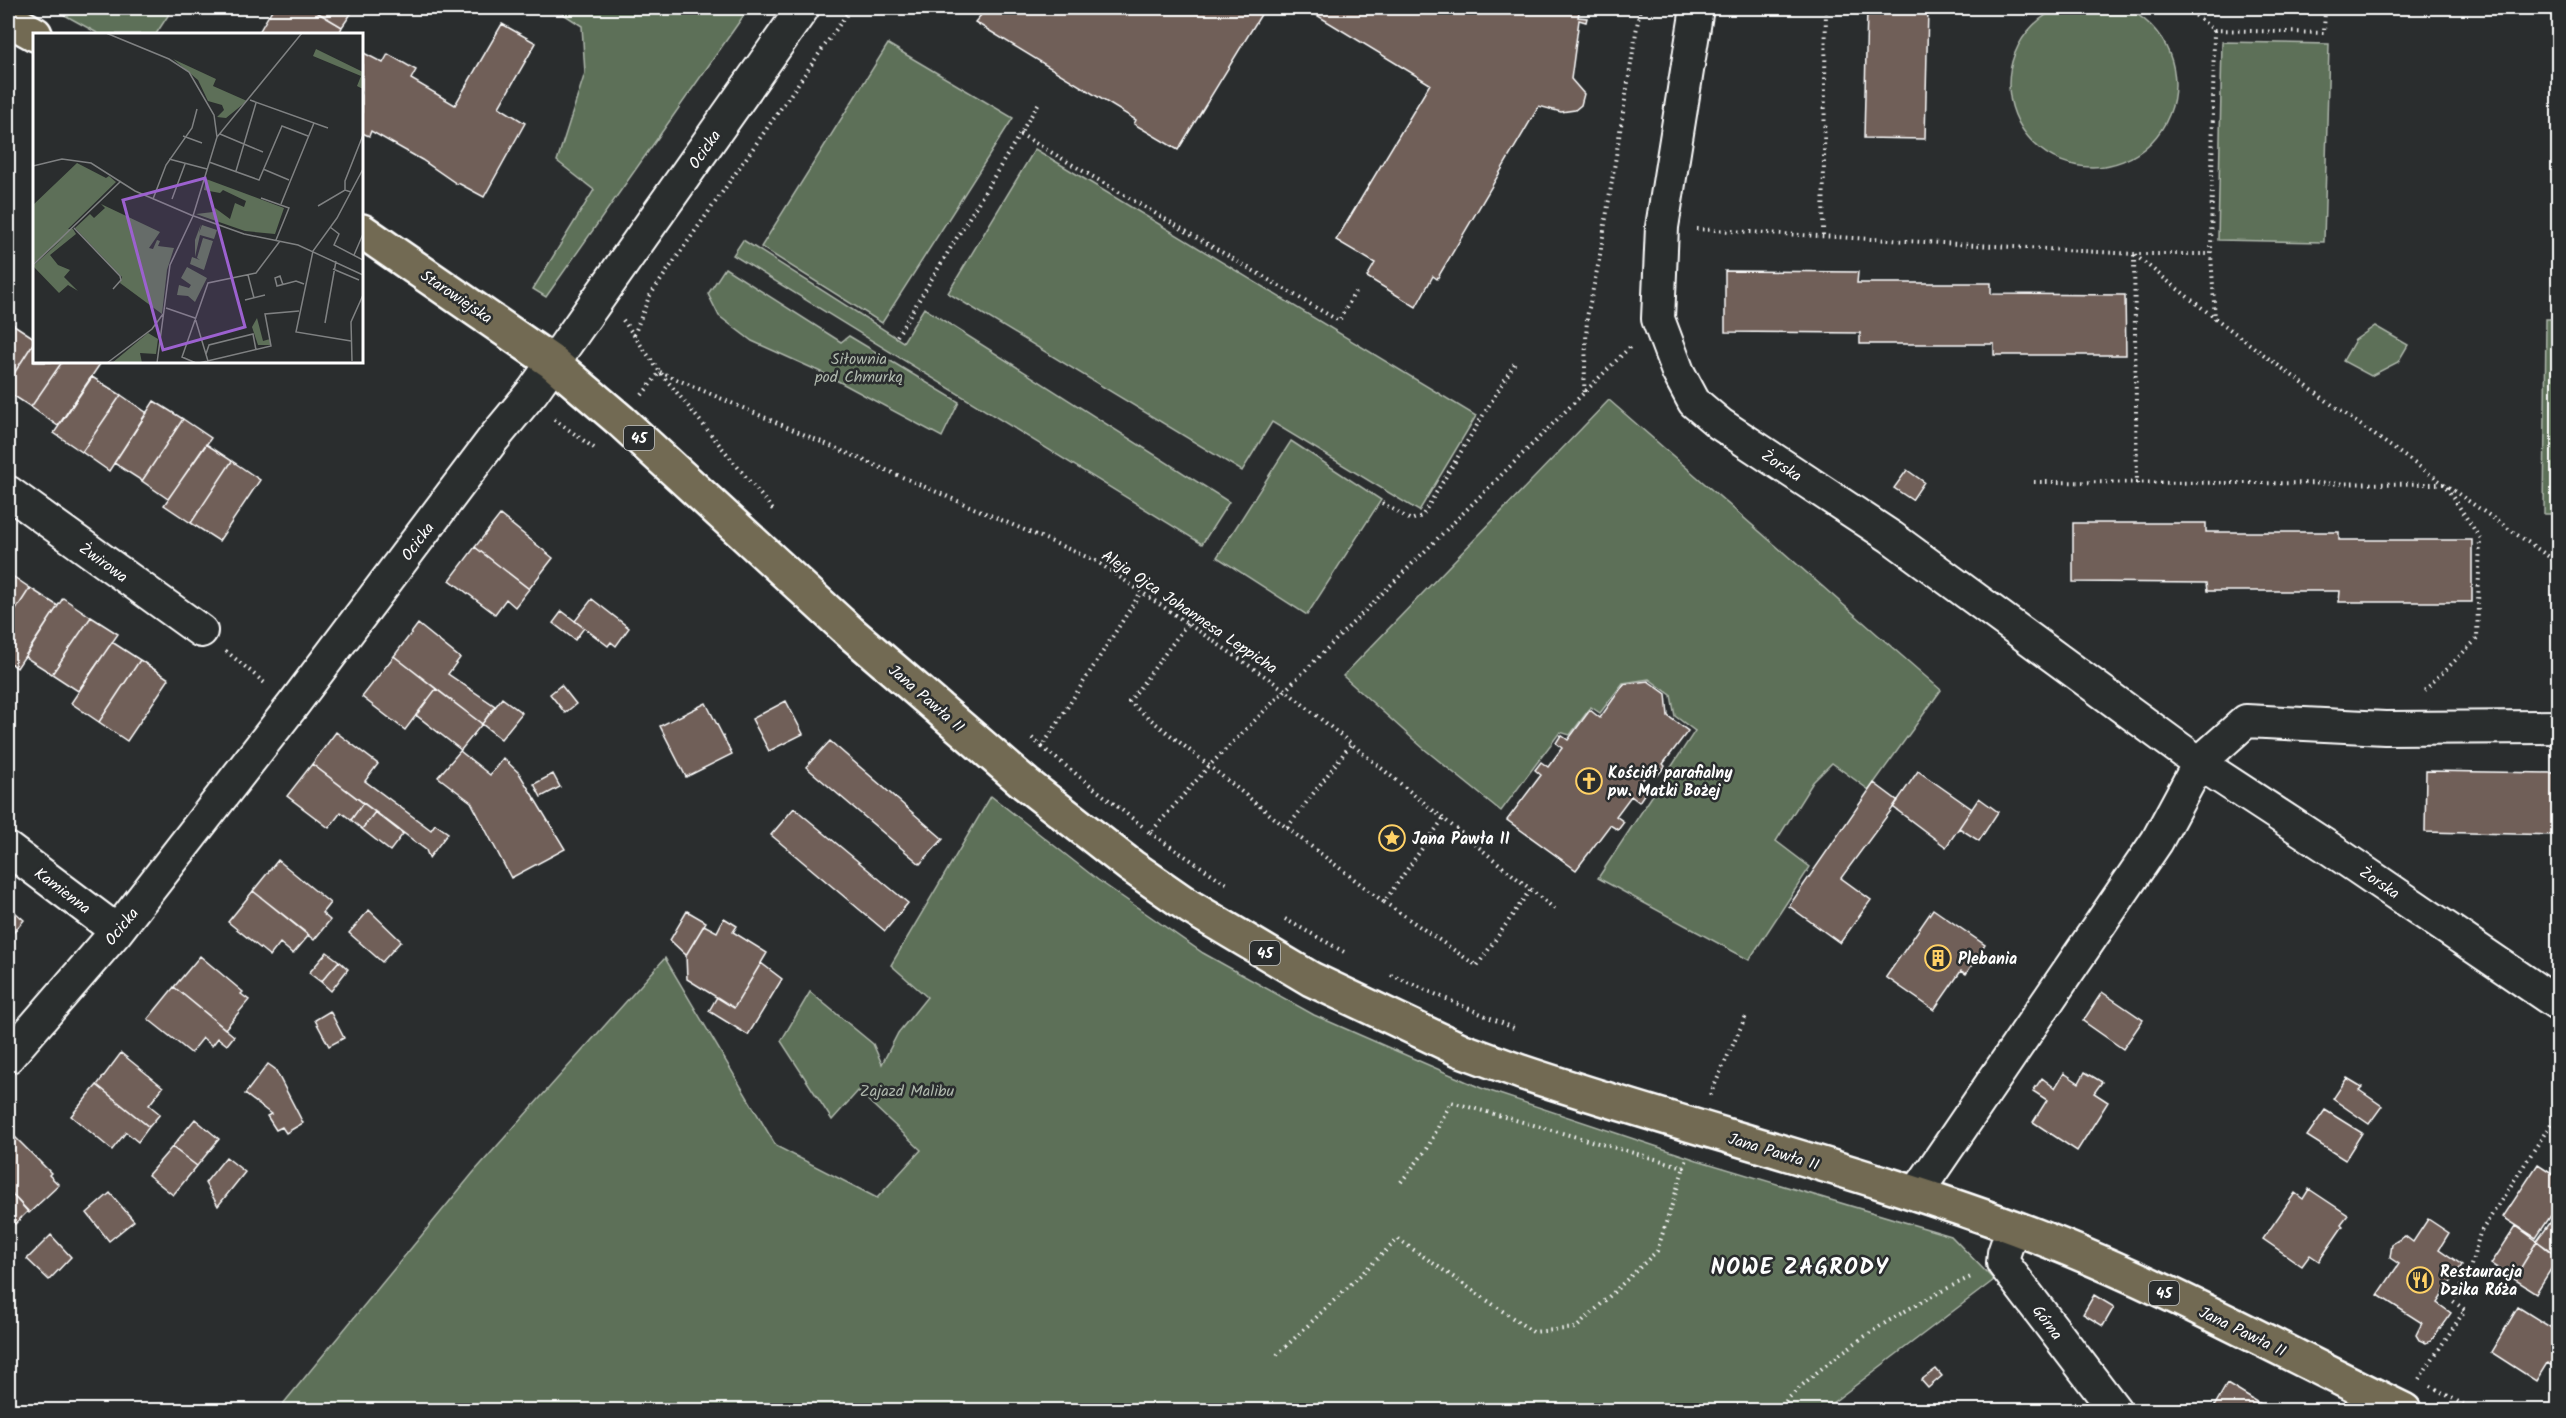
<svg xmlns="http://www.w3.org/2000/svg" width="2566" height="1418" font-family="Kalam,sans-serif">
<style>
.green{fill:#5d6f58;stroke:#aeb7ac;stroke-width:1.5}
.building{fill:#6f5e58;stroke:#fff;stroke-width:1.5}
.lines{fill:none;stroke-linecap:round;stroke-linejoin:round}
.street-casing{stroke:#fff;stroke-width:36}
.primary-casing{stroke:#fff;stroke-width:38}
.path{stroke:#fff;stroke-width:4;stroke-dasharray:1.5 4.5;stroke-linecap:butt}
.street{stroke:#2a2d2e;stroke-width:32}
.primary{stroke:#726b52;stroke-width:33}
.labels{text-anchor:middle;stroke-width:5;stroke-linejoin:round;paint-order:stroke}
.shield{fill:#2a2d2e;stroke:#bfc0c0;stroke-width:1.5}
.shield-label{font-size:15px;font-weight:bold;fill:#fff}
.street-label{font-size:16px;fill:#fff;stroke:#2a2d2e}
.park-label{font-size:16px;fill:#aeb7ac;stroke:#2a2d2e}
.poi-label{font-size:16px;font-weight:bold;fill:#fff;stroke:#2a2d2e;text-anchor:start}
.district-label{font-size:22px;font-weight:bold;letter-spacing:1.5px;fill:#fff;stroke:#2a2d2e}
.inset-road{fill:none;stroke:#7f8182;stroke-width:1.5}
.view{fill:#9c61cf;fill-opacity:0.15;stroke:#9c61cf;stroke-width:3}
.inset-edge{fill:none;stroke:#fff;stroke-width:3}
</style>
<rect width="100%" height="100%" fill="#2a2d2e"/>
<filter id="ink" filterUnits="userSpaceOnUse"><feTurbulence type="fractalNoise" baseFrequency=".0167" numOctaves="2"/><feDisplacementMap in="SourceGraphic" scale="12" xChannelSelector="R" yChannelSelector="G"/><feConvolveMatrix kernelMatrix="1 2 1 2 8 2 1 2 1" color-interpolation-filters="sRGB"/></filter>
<g filter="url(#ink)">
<path class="green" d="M2009 84a83 83 0 1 1 166 0a83 83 0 1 1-166 0Z
M52,8H173L156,34H99Z
M554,8H749L546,297L533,289L594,190L557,161L585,73L582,26Z
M2222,42L2329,44L2324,242L2218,240Z
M888,44L1013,118L882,323L761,247Z
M1035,149L1476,416L1419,511L1272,422L1242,471L948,293Z
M743,240L903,342L924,308L1229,502L1202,544L733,255Z
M725,268L841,342L849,336L959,402L942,437L823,373L752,341L719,316L708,294Z
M2546,319H2558V514H2544Z
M2375,326L2408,345L2398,362L2371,376L2343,361L2355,340Z
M1609,400L1941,690L1869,790L1832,763L1813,782L1776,841L1810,867L1749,960L1598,878L1695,731L1675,716L1671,695L1649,679L1623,683L1600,713L1591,707L1570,735L1560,732L1501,811L1423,748L1343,676Z
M1291,441L1381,500L1307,615L1217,557Z
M991,796L1098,880L1203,953L1314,1015L1481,1088L1697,1160L1951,1236L1994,1280L1823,1410H278L473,1173L665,958L776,1146L877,1198L921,1150L858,1091L832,1120L781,1041L810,992L873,1044L882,1064L898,1033L927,997L891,965Z"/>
<path class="building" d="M273,8H310L342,27L339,34H258Z
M310,8H355L342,27Z
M987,8H1265L1178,150L1134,124L1136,120L975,22Z
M1305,8H1580L1578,17L1587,18L1586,22L1579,20L1571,79L1584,94L1581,105L1575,110L1561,112L1539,106L1437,279L1433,276L1416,307L1367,277L1375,263L1336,240L1430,84Z
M1867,8H1928L1925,139L1864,138Z
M502,24L536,43L499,107L525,123L484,197L458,183L457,184L422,160L371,131L369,136L362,133V52L383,63L388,54L416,70L411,79L455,105Z
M1725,271L1858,272L1857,283H1991V294L2125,295L2126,355H1994V344H1860V333L1725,332Z
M8,321L34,338V342L8,383Z
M34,342V362H62L31,407L8,392V383Z
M62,362H96L100,364L58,426L31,407Z
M92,377L121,395L82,452L54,433Z
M121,395L147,413L109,471L82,452Z
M154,401L183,419L142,481L114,463Z
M183,419L211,438L168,499L142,481Z
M206,444L232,461L191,523L164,505Z
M232,461L260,480L219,541L191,523Z
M1907,470L1924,482L1912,500L1894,488Z
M500,515L553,558L529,589L475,547Z
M2073,523H2206V532H2339V540H2472V602H2339L2340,591H2207L2206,583L2073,582Z
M475,547L529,589L515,607L506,599L495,614L450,580Z
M8,573L30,588L8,622Z
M30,588L58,606L17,668L8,661V622Z
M63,598L91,617L52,674L25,657Z
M592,599L629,628L616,646L611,642L608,646L575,621Z
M562,611L584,628L575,640L553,623Z
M91,617L118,634L78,691L52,674Z
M418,624L460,658L448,674L495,706L482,724L394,656Z
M112,642L140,660L99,722L71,703Z
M394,656L436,689L405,730L362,697Z
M140,660L169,679L127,741L99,722Z
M1648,681L1666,694L1668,716L1688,731L1663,764L1665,766L1658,775L1650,770L1637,787L1645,793L1639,802L1631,796L1616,816L1624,822L1618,830L1610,825L1576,870L1507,820L1541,775L1535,770L1541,762L1548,767L1562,748L1556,743L1561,735L1568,740L1590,710L1600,718L1624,684Z
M561,685L576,704L565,713L550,694Z
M436,689L482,724L461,750L416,715Z
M502,698L522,713L501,739L482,724Z
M786,701L803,734L769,751L752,719Z
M706,703L732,754L686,777L660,726Z
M336,732L378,764L365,781L431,830L435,824L448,833L429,858L426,850L312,764Z
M830,741L943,839L920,864L806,767Z
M460,751L490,775L503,758L519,773L565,849L511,878L471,802L438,777Z
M312,764L363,803L351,820L341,812L329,828L287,796Z
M1918,771L1972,809L1946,847L1893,807Z
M2426,771L2557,773L2558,841L2557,835L2425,832Z
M553,774L560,787L541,797L534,784Z
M1874,783L1898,801L1841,878L1871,900L1840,943L1789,906Z
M1979,798L1998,812L1979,841L1959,828Z
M363,803L375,812L362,829L351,820Z
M794,808L908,903L885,931L771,835Z
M375,812L403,834L390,851L362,829Z
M278,860L330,903L322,913L330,920L314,940L253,891Z
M253,891L309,935L293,954L280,943L270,956L228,922Z
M8,906L24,920L8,939Z
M1933,909L1985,945L1966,974L1961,971L1934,1010L1886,977Z
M369,910L401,941L382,962L349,933Z
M687,911L706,922L686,955L670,940Z
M724,918L737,926L733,932L767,953L734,1008L687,979L686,955L704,925L717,932Z
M327,952L339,961L321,982L309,973Z
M200,956L243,992L241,994L249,1000L225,1029L174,987Z
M339,961L348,969L331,991L321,982Z
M761,963L782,979L748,1035L709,1011L717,997L734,1008Z
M174,987L234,1036L227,1045L218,1038L212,1046L203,1038L191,1053L148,1019Z
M2102,992L2143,1020L2123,1049L2083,1021Z
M330,1011L344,1038L329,1046L315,1020Z
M121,1053L163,1087L149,1105L160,1114L149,1127L97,1085Z
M268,1064L275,1069L303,1123L286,1133L282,1127L276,1130L267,1116L271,1114L245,1094Z
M2085,1072L2102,1082L2094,1093L2108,1102L2077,1151L2033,1122L2047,1100L2033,1091L2042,1078L2055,1088L2064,1073L2079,1083Z
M2347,1078L2362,1087L2359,1090L2382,1106L2369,1124L2333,1099Z
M97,1085L149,1127L138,1142L126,1132L112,1150L71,1116Z
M2325,1110L2362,1133L2345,1160L2307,1136Z
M195,1119L219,1139L197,1166L172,1147Z
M12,1134L51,1173L49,1175L59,1185L29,1213L8,1190V1139Z
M172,1147L197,1166L173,1195L148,1175Z
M226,1157L245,1172L218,1206L205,1183Z
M2538,1164L2558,1177V1205L2536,1238L2503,1217Z
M2309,1189L2348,1215L2341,1224L2343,1226L2319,1261L2310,1255L2302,1266L2263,1239L2295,1193L2303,1199Z
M8,1190L28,1211L15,1224L8,1217Z
M110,1193L134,1221L109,1241L87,1213Z
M2558,1212V1256L2537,1241Z
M2428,1219L2449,1233L2439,1249L2462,1265L2437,1303L2451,1313L2431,1341L2426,1343L2419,1340L2416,1335L2422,1323L2378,1295L2399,1264L2390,1258L2392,1244L2405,1236L2413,1242Z
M2516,1226L2537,1241L2514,1279L2491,1264Z
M51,1235L71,1257L49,1280L27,1259Z
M2537,1241L2558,1258L2536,1293L2514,1279Z
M2094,1295L2114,1307L2103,1326L2083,1314Z
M2518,1307L2558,1332V1369L2547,1363L2536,1381L2491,1352Z
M1936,1369L1942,1376L1928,1388L1921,1380Z
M2227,1384L2270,1410H2212Z"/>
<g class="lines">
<g class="street-casing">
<path id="street" d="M1697,8L1662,227L1658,319L1678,372L1694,402L1720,424L1891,537L2199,763L2329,848L2558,1004
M8,492L201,631
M8,849L117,931
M8,1057L117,931L293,705L494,438L533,391L803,8
M1916,1194L2157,841L2199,763L2246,721L2385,728L2558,727
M2013,1227L2004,1253L2003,1263L2115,1410"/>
</g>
<g class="primary-casing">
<path id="primary" d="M8,19L35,34
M362,231L552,362L621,421L850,632L1026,784L1131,866L1190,907L1311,979L1461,1050L1521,1072C1691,1129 1866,1171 2034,1235C2161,1284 2282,1351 2404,1410"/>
</g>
<path class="path" d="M2186,8L2214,30L2211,254L2215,319
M2214,30L2324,33L2325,8
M1020,134L1339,321L1355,292
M1696,229L2134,254H2211
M1823,235L1826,8
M2134,255L2137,484
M2135,255C2271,365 2415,464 2558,563
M623,320L660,372L773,510
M634,335L649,297L851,8
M897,336L1040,101
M660,372L1096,561L1285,690L1556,910
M1584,392L1587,317L1599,261L1640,8
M642,395L660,372
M554,419L594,448
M2034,482L2444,484L2480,538L2477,639L2422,693
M1382,503L1411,520L1422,516L1516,361
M1187,624L1129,702L1287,828L1351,744
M226,651L267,685
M1032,738L1042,747L1141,592
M1042,747L1142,826
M1287,828L1384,902L1443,819
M1148,831L1150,833L1210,765L1632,345
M1150,833L1227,884
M1384,902L1477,966L1530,890
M1285,919L1346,953
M1391,975L1516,1029
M1710,1095L1746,1016
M1401,1182L1427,1149L1451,1102L1684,1167L1687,1159
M1277,1355L1398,1239L1533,1332L1576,1328L1657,1251L1684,1167
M2419,1379L2465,1310L2453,1301L2470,1269L2480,1233L2558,1113
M2431,1386L2473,1410
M1777,1410C1831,1353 1901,1309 1973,1276"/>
<use href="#street" class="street"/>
<use href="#primary" class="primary"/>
</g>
</g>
<defs>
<g id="church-ring" transform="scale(1.35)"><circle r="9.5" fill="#2a2d2e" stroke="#ffd166" stroke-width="1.5"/><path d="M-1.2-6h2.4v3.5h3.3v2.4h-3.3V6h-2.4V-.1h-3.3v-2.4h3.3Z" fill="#ffd166"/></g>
<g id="sight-ring" transform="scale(1.35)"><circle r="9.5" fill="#2a2d2e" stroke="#ffd166" stroke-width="1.5"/><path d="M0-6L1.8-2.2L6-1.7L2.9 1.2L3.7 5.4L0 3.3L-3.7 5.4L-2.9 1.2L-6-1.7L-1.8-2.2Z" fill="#ffd166"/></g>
<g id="building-ring" transform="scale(1.35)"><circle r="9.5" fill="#2a2d2e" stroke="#ffd166" stroke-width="1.5"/><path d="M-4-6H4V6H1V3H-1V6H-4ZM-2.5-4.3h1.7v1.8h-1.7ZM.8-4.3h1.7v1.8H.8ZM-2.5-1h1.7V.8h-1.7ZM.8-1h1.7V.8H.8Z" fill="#ffd166"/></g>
<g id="restaurant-ring" transform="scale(1.35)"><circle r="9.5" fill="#2a2d2e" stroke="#ffd166" stroke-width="1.5"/><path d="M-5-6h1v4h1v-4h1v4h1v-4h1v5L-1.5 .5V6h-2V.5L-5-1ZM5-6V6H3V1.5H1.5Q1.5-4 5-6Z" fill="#ffd166"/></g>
</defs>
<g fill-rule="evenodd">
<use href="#church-ring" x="1589" y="781"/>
<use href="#sight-ring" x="1392" y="838"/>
<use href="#building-ring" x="1938" y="958"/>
<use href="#restaurant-ring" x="2420" y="1280"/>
</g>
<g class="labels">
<g class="shield">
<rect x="624" y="426" width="30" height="24" rx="4.5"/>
<rect x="1250" y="941" width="30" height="24" rx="4.5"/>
<rect x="2149" y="1281" width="30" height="24" rx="4.5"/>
</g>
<g class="shield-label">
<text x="639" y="443">45</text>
<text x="1265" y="958">45</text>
<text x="2164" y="1298">45</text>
</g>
<g class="street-label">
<text transform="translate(704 149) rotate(-55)" y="6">Ocicka</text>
<text transform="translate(457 296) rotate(34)" y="6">Starowiejska</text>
<text transform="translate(1782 465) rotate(33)" y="6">Żorska</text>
<text transform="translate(417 541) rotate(-53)" y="6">Ocicka</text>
<text transform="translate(104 562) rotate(36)" y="6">Żwirowa</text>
<text transform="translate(1190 611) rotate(34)" y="6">Aleja Ojca Johannesa Leppicha</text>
<text transform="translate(927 698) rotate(41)" y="6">Jana Pawła II</text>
<text transform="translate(2380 882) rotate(34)" y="6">Żorska</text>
<text transform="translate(63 890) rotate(37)" y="6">Kamienna</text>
<text transform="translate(121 926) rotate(-51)" y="6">Ocicka</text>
<text transform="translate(1774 1151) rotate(17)" y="6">Jana Pawła II</text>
<text transform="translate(2048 1322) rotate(53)" y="6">Górna</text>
<text transform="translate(2243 1331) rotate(26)" y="6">Jana Pawła II</text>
</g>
<g class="park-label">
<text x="859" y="364">Siłownia<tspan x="859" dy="18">pod Chmurką</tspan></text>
<text x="907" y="1096">Zajazd Malibu</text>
</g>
<g class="poi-label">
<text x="1608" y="778">Kościół parafialny<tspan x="1608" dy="18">pw. Matki Bożej</tspan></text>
<text x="1412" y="844">Jana Pawła II</text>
<text x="1958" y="964">Plebania</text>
<text x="2440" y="1277">Restauracja<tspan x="2440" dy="18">Dzika Róża</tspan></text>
</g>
<g class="district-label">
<text x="1800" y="1274">NOWE ZAGRODY</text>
</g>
</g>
<g transform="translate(33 33)">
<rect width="330" height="330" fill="#2a2d2e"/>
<path d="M283,16L330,39V56L324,53L328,43L280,23ZM140,26L183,46L180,53L214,68L193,85L184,84L191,77L189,72L175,68L165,47ZM44,130L73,145L76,143L83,149L35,196H40L43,201L17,222L25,232L37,237L31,244L45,258L35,252L26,260L0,233L32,204L0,231V172ZM173,146L251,175L242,201L212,198L163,181L180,179L182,175L197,186L202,170L211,174L213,168L190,157L187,160L171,157ZM68,171L127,199L116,215L120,216L124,207L127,208L125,213L141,215L134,237L129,281L87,250L89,244L42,195L57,181L61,185L72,175ZM168,191L166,200L169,192L184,197L181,206L167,202L162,224V207ZM170,205L180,208L171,237L157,231L159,224L167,227L164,225ZM154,234L174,245L162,269L155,263L144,262L146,252L156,255L158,252L148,245ZM224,285L230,308L237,306V312H225L219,294ZM115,300L125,306L123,321L107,320L109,330H79Z" fill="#5d6f58"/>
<path class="inset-road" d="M73,0L136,26L156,39L181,82L184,104M217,67L295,95M187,101L230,119M150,103L169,110M136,126L174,136M176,129L226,147L249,93L275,103M0,133L29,126L58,130L102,158L158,182L211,201L265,212L330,242M230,136L256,147M203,138L223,70M312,157V148L330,102M228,165L256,175L243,207M120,166L133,132L159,95L164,76M139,166L152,131M248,171L281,90M285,173L312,157L318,159M297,194L306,201L301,212L330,227M41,195L87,243L88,247L80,256M321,222L330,201M0,232L88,148M300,236L326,247M215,242L221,265M250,252L247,243L242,245L244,253L263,248L271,251M212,267L232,262M133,275L162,285M162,285L175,328M292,290L303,228M318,308L263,299L280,218L304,185L330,136M173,321L176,312L220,301L223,317M319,328L318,289L330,262M74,330L119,296L130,281M124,330L137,232L160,183L184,104L269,0M163,330L149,324L175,250L223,240L247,208M166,330L238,313L232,281L266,278"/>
<path class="view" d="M172,145L212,294L130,317L90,167Z"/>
<rect width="330" height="330" class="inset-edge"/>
</g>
<rect width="2566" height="1418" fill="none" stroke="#2a2d2e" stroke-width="30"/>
<rect x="15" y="15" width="2536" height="1388" fill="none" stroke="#fff" stroke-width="2" filter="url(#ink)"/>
</svg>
